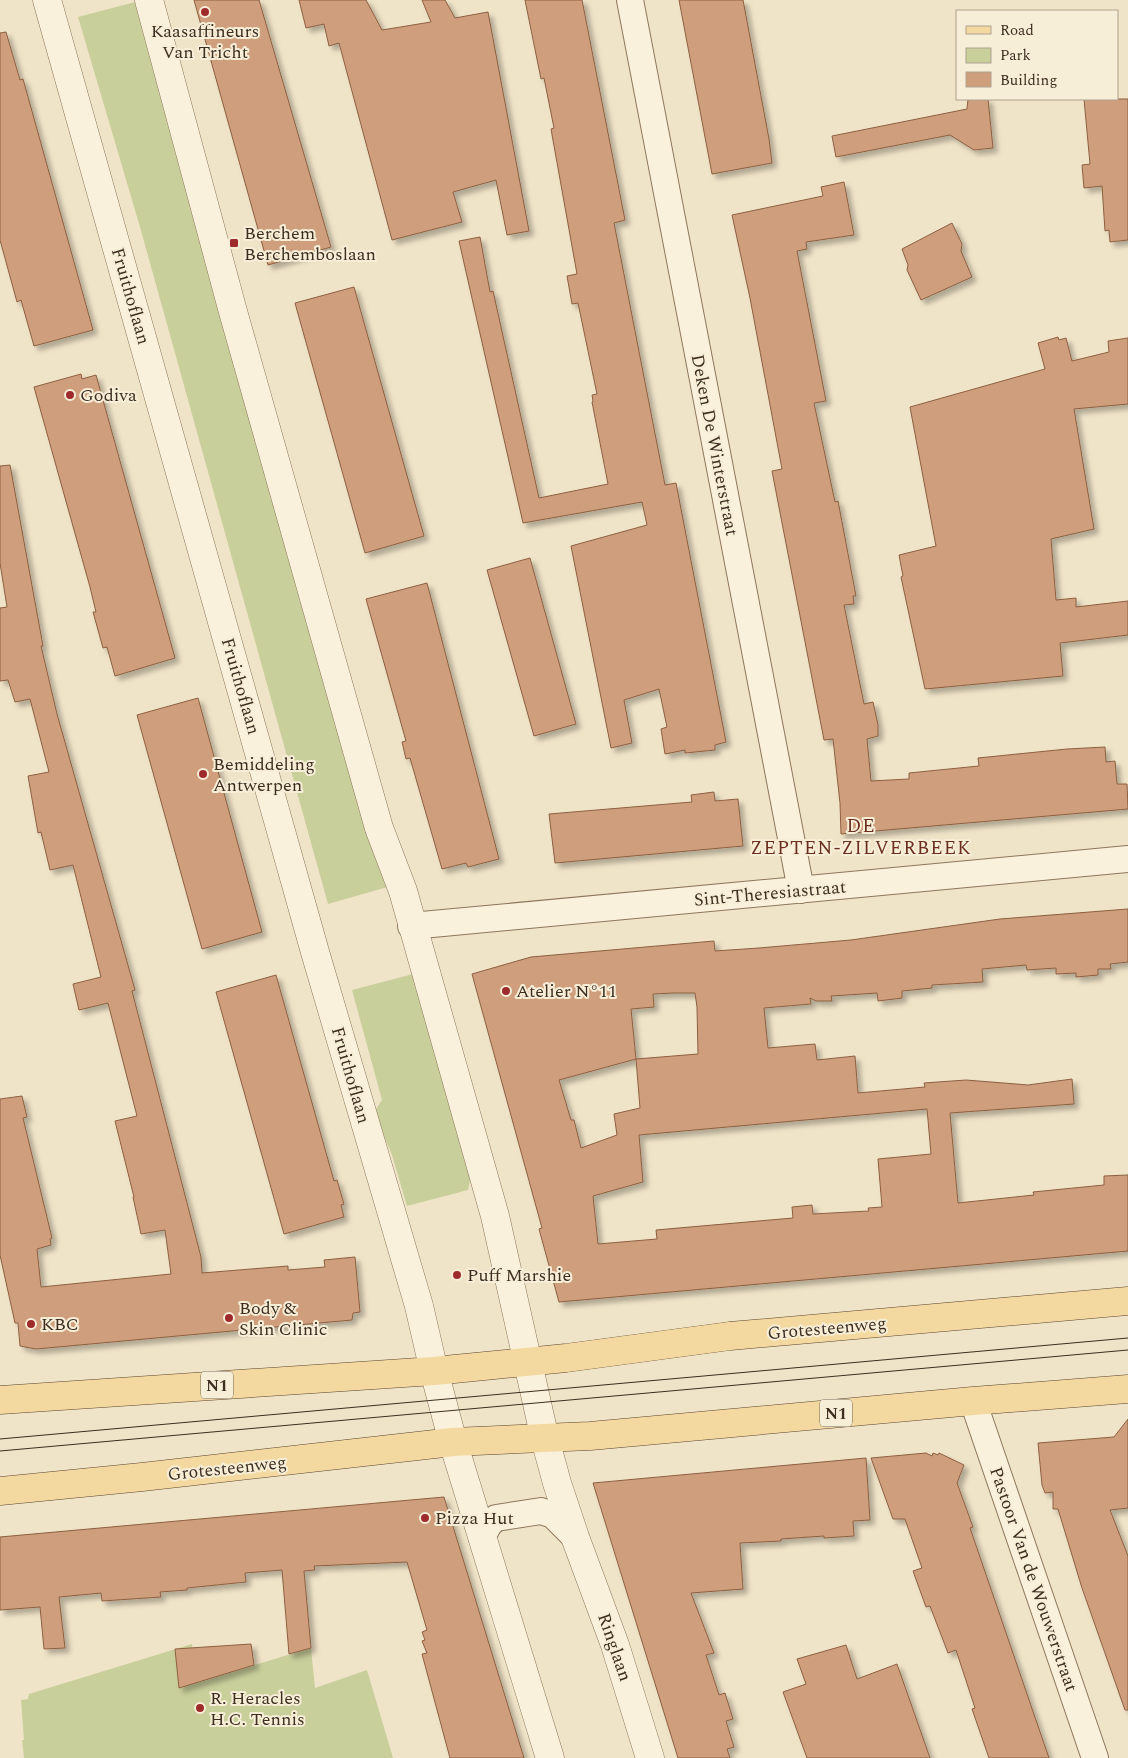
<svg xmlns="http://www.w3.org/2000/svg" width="1128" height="1758" font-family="Spectral,serif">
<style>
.green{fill:#c9cf9b}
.building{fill:#cf9f7d;stroke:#8d5f41;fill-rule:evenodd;filter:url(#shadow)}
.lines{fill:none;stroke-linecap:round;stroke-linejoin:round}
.minor-casing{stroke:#8d765c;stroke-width:28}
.tertiary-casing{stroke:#8d765c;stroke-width:29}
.primary-casing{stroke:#5b4430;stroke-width:29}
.minor{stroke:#faf1dc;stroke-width:26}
.tertiary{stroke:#faf1dc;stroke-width:28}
.primary{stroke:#f3d9a0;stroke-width:28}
.tram{stroke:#3d2e20;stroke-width:1}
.poi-dot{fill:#9e2a2b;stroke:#f7eed8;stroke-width:2}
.labels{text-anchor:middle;stroke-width:4;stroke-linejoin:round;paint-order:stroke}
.shield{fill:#f7eed8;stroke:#756857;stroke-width:1}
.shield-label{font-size:16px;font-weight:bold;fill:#3d2e20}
.poi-label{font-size:18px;fill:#3d2e20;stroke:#f7eed8;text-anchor:start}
.street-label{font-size:18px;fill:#3d2e20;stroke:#f7eed8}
.neighbourhood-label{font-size:19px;letter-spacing:1px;fill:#6b2e1e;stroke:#f7eed8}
</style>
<defs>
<filter id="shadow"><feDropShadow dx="4.5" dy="4.5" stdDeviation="2.5" flood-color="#0004"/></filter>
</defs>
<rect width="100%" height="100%" fill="#f0e4c8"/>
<path class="green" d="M135,2L367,831L391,886L328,904L140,227L78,17Z
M417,973L472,1170L468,1190L407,1206L392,1155L374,1112L382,1100L352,990Z
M192,1644L196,1683L311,1648L315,1688L367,1670L393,1758H24L22,1740H24L21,1700L28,1699L29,1694Z"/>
<path class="building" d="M194,0H259L331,247L268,265Z
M299,0H366L382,30L431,22L422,0H445L455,18L488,12L529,231L507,235L496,180L453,192L462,222L392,240L339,43L329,46L324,24L306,28Z
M525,0H582L625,220L614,223L665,485L676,483L726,742L715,745V750L685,753V750L665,754L661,729L667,727L659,689L624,700L632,743L611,748L571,546L647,525L642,502L523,523L459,241L480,237L490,292L493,291L539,498L608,484L592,402L593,401L592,395L597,394L578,303L572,304L567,276L577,274L551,129L554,128L544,78L541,79Z
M679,0H743L769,139L772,163L712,174Z
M6,32L20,80L23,79L93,330L34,346L21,300L17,302L0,240V33Z
M968,99H988L993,148L974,150L950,135L836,157L832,136L967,109Z
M1084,99H1128V240L1110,242L1109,230L1105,231L1102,186L1084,188L1082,165L1090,164Z
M844,182L854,235L806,242L807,249L797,251L826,401L814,403L835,502L838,501L856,596H853L854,604L844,605L864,704L873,702L878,725V736L867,739L871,781L909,779V773L979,766L978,758L1067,749L1105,747L1106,762L1115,761L1117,784H1127L1128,809L841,834L840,803L833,739L824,740L772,471L782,469L750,298L732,215L823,196L821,187Z
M952,223L962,244L961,251L972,277L921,300L907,270L908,265L902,249Z
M354,287L424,536L365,553L295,303Z
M1058,337L1059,340L1066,338L1072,361L1109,352L1108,341L1128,338V404L1074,409L1094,529L1051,539L1056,600L1076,598V607L1128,601V635L1060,643L1063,676L925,689L901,577L903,576L899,555L936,546L910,407L1045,369L1038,343Z
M81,374L82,379L96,375L175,658L115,676L107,647L103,648L93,612H96L90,587L34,387Z
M10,465L43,646H41L57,714L135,990L132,991L201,1257L202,1273L288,1266V1270L325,1267L324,1260L355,1257L360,1312L353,1313L352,1320L36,1349L20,1346L18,1323H15L0,1255V1099L22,1096L27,1117L23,1118L52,1238L50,1239L51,1245L37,1249L41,1287L171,1274L165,1230L141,1234L133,1197H134L115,1121L137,1116L108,1003L79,1010L73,984L101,977L73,865L50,870L41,832L38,833L28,776L49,772L30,699L15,702L8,680L0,681V608L7,607L0,563V466Z
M530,558L576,724L534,736L487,570Z
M427,583L499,859L468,867L466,863L442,869L410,758L406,759L402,742L406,741L366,599Z
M198,698L262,932L202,949L137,715Z
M714,792L715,801L738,799L743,846L555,863L549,814L692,802L691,795Z
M1128,909V962L1110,964L1111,969H1098V975L1076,977V973L1056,974V968L1027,970L1026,965L982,969L983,982L932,985V988L902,991V998L878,1001L877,993L831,996L832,1001H816L810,998L811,1004L764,1008L768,1048L815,1044L817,1060L855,1056L858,1093L925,1087L924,1083L966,1080L1028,1085L1072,1079L1074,1104L950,1113L958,1203L1034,1195L1033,1192L1104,1185V1176L1128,1175V1251L559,1302L539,1229L542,1228L472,974L531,957L714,941L715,951L759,948L851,940L1000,919ZM674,993H695L697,1007L698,1054L636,1059L631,1009L654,1007L653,994ZM636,1059L640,1108L614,1114L617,1135L581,1148L574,1120H571L559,1080ZM927,1109L931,1154L878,1159L882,1207L868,1208L869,1211L813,1214L812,1205L792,1207L793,1218L656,1230L657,1239L598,1244L593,1196L643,1182L639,1135Z
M276,975L334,1181L337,1180L344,1204L341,1205L344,1217L284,1234L216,992Z
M1128,1419V1508L1110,1510L1128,1556V1710H1125L1082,1588L1058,1509H1053V1492L1045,1493L1042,1485L1038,1443L1114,1437Z
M926,1453L932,1456L933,1453L938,1455L939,1453L964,1465L957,1483L973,1527L970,1528L1049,1758H989L972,1709L975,1708L956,1650L948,1653L930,1606L926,1607L913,1571L922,1568L905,1519H893L871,1458Z
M866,1458L870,1520L853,1521L854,1536L824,1538V1536L781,1539V1541L740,1543L743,1589L691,1593L714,1653L706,1655L719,1695L725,1693L733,1719L726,1721L734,1747L727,1749L730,1758H678L593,1483Z
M444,1497L524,1758H450L422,1654L427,1653L422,1641L425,1640L422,1632L427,1630L407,1562L314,1566L315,1570L304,1571L311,1648L289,1654L282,1570L245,1573L246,1582L187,1588V1590L160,1592L161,1597L102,1601L101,1593L59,1597L65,1648L44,1649L40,1607L0,1610V1537Z
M251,1644L254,1665L179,1688L175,1649Z
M846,1645L857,1679L897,1664L930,1758H807L783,1692L806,1684L797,1659Z"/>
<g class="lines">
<g class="minor-casing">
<path id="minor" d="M630,0L801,890
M411,926L1128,859
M973,1401L1095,1758
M482,1537L489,1524L496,1518L541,1511L553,1515L575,1537"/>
</g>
<g class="tertiary-casing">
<path id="tertiary" d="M47,0L315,952L419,1306L434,1371L453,1442L550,1758
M149,0L232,308L379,828L403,891L495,1216L545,1439L557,1483L575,1537L615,1645L650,1758"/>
</g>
<g class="primary-casing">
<path id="primary" d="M0,1400L434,1371L566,1358L730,1336L1128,1301
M0,1491L142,1477L453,1442L590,1436L973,1401L1128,1389"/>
</g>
<use href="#minor" class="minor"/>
<use href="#tertiary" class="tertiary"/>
<use href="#primary" class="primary"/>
<path class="tram" d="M0,1439L1128,1338
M0,1451L1128,1350"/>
</g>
<g class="poi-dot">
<circle cx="205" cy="12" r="5"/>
<rect x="229" y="238" width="10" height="10" rx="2.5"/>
<circle cx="70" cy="395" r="5"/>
<circle cx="203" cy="774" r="5"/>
<circle cx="506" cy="991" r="5"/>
<circle cx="457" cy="1275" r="5"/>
<circle cx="229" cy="1318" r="5"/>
<circle cx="31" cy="1324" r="5"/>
<circle cx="425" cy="1518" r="5"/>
<circle cx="200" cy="1708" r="5"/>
</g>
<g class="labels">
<g class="shield">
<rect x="201" y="1371.5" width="32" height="27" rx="4"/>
<rect x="820" y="1399.5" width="32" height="27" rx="4"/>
</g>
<g class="shield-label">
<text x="217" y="1391">N1</text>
<text x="836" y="1419">N1</text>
</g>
<g class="poi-label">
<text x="205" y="37" text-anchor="middle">Kaasaffineurs<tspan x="205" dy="21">Van Tricht</tspan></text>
<text x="244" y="239">Berchem<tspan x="244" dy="21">Berchemboslaan</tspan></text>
<text x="80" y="401">Godiva</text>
<text x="213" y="770">Bemiddeling<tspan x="213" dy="21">Antwerpen</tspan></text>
<text x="516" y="997">Atelier N°11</text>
<text x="467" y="1281">Puff Marshie</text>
<text x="239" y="1314">Body &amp;<tspan x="239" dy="21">Skin Clinic</tspan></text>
<text x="41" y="1330">KBC</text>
<text x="435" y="1524">Pizza Hut</text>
<text x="210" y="1704">R. Heracles<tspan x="210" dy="21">H.C. Tennis</tspan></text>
</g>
<g class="street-label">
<text transform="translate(131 296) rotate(74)" y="6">Fruithoflaan</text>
<text transform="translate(715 445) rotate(79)" y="6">Deken De Winterstraat</text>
<text transform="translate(241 686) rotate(74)" y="6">Fruithoflaan</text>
<text transform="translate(770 893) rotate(-5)" y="6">Sint-Theresiastraat</text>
<text transform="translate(351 1075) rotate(74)" y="6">Fruithoflaan</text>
<text transform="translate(827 1328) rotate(-5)" y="6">Grotesteenweg</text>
<text transform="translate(227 1468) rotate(-6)" y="6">Grotesteenweg</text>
<text transform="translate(1034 1579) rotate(71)" y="6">Pastoor Van de Wouwerstraat</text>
<text transform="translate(615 1647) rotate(71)" y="6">Ringlaan</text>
</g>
<g class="neighbourhood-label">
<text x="861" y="832">DE<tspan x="861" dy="22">ZEPTEN-ZILVERBEEK</tspan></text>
</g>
</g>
<rect x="956" y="10" width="162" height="90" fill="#f7eed8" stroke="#ada18e"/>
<rect x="966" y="26" width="25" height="8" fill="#f3d9a0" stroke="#ada18e"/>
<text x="1000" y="35" font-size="15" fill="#3d2e20">Road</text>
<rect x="966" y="48" width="25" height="15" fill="#c9cf9b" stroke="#ada18e"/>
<text x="1000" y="60" font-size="15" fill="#3d2e20">Park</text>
<rect x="966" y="72" width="25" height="15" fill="#cf9f7d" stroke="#ada18e"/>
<text x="1000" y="85" font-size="15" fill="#3d2e20">Building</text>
</svg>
